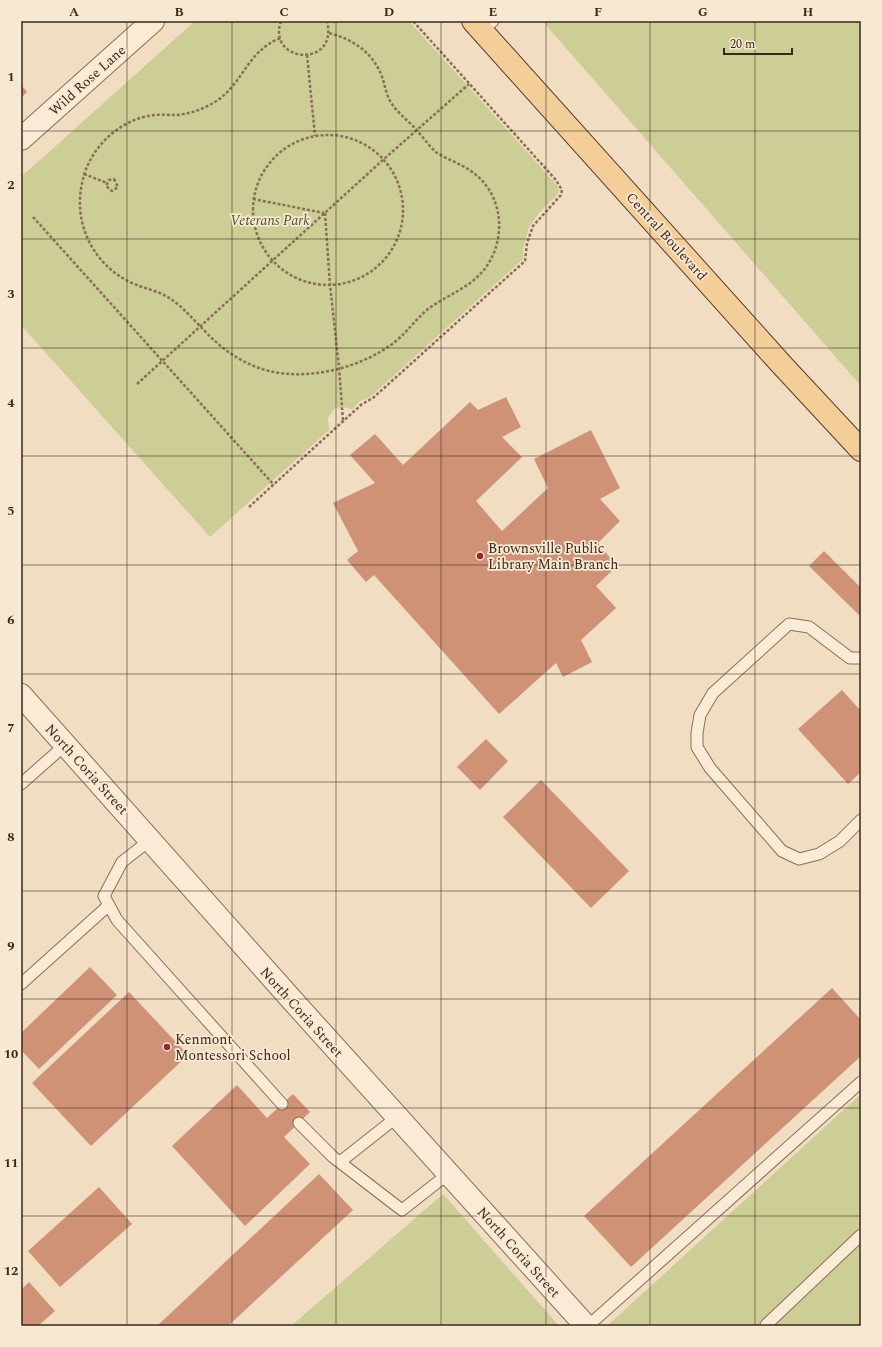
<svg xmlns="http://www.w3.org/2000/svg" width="882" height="1347" font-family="Spectral,serif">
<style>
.green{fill:#cdce95}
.building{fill:#cf9276}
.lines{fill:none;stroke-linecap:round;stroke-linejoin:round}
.service-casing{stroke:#8a6e58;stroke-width:13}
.tertiary-casing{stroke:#8a6e58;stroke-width:24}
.primary-casing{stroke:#583d2d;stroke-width:24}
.path{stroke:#8a6e58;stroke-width:2.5;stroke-dasharray:3 2;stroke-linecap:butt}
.service{stroke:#faebd6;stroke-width:11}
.tertiary{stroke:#faebd6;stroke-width:22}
.primary{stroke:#f4ce98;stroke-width:22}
.grid{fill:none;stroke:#39281d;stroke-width:1;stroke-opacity:0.55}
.poi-dot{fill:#9b2633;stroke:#f7e8d2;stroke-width:1.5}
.labels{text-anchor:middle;stroke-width:3.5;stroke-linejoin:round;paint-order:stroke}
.street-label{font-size:14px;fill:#39281d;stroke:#f7e8d2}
.park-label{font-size:14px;font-style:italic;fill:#4f5623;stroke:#f7e8d2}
.poi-label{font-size:14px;fill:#39281d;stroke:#f7e8d2;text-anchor:start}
.neatline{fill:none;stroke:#39281d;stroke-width:1.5}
.grid-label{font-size:13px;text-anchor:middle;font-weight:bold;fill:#39281d}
</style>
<rect width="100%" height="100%" fill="#f0ddc2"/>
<path class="green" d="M195,21H409L557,185L559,191L557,195L539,213L529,227L523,250V259L370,397L360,401L352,410C346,406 340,407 334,409L328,418L329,430L210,537L21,325V177Z
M548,21H861V386L545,24Z
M861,1094V1326H607Z
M443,1194L559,1326H291Z"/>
<path class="building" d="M21,85L27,92L21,98Z
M506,397L521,427L502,437L522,457L476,501L502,531L548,488L534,459L591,430L620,488L600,499L620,521L598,543L617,566L596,586L616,608L581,640L592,662L563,677L556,663L499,714L374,575L366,582L347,560L358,551L333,503L375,483L350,455L375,434L403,465L470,402L478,410Z
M824,551L861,588V617L809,566Z
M842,690L861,711V772L848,784L798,729Z
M486,739L508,761L480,790L457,767Z
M541,780L629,871L591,908L503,817Z
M90,967L117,995L39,1069L21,1050V1033Z
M832,988L861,1020V1056L631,1267L584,1216Z
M129,992L188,1055L91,1146L32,1083Z
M237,1085L267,1118L293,1094L310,1112L284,1137L310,1164L245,1226L172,1146Z
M319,1174L353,1210L228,1326H157Z
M99,1187L132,1224L60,1287L28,1251Z
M29,1282L55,1311L38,1326H21V1290Z"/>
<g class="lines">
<g class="service-casing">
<path id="service" d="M482,30L493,21
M861,658H850L809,627L789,624L713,693L700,715L697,733V747L710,768L782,851L799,859L819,854L840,841L861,820
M21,784L65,745
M150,840L122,862L104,896L117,920L282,1104
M21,984L109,905
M299,1123L333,1157L402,1210L448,1174
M340,1162L397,1117
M588,1326L861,1082
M767,1326L766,1325L861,1235"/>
</g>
<g class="tertiary-casing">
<path id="tertiary" d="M21,139L153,21
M21,695L292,1000L586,1326"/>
</g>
<g class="primary-casing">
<path id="primary" d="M473,21L782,365L861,450"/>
</g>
<path class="path" d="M281,21C266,63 339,69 327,21
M280,38C247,52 244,81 218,100C206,108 191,114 176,115C167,115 157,114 148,116C117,122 90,149 83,179C72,220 91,263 130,282C142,288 155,290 166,296C180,304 189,315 200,326C219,347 241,364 269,371C310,381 364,367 396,341C408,331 416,319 428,309C443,298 461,291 475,279C506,253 508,201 476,175C465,165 450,161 437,153C429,146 422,136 415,128C407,120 398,113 392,104C385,94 385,82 380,72C370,50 351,39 329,33
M307,55L315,136
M253 210a75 75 0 1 1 150 0a75 75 0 1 1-150 0Z
M84,174L107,183
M114,179L118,187L112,191L106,186L109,180Z
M253,199L324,213
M325,213L330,285L339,367L343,421
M33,217L274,485
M137,384L384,159L469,84
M249,507L362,404L373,398L525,261L527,243L533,226L561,195L562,190L556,180L413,21"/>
<use href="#service" class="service"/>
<use href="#tertiary" class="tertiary"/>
<use href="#primary" class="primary"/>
</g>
<path class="grid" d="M127,21V1326M232,21V1326M336,21V1326M441,21V1326M546,21V1326M650,21V1326M755,21V1326M21,131H861M21,239H861M21,348H861M21,456H861M21,565H861M21,674H861M21,782H861M21,891H861M21,999H861M21,1108H861M21,1216H861"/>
<g class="poi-dot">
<circle cx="480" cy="556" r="4"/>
<circle cx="167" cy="1047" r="4"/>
</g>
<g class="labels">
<g class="street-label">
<text transform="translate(87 80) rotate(-42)" y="5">Wild Rose Lane</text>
<text transform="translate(667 236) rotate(48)" y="5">Central Boulevard</text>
<text transform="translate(87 769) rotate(48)" y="5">North Coria Street</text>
<text transform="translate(302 1012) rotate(48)" y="5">North Coria Street</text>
<text transform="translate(519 1252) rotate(48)" y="5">North Coria Street</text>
</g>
<g class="park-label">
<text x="270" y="225">Veterans Park</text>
</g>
<g class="poi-label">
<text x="488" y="553">Brownsville Public<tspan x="488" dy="16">Library Main Branch</tspan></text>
<text x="175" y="1044">Kenmont<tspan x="175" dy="16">Montessori School</tspan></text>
</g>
</g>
<rect width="882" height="1347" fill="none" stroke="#f7e8d2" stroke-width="44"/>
<path d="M724 48v6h68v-6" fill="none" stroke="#39281d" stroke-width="2"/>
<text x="730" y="48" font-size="12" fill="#39281d" stroke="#f7e8d2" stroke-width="3" paint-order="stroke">20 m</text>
<rect x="22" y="22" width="838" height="1303" class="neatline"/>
<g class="grid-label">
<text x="74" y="16">A</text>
<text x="179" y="16">B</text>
<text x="284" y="16">C</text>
<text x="389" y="16">D</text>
<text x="493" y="16">E</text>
<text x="598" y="16">F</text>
<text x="703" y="16">G</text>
<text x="808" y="16">H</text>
<text x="11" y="81">1</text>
<text x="11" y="189">2</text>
<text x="11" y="298">3</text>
<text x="11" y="407">4</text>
<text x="11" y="515">5</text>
<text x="11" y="624">6</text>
<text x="11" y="732">7</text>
<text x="11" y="841">8</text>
<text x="11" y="950">9</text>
<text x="11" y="1058">10</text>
<text x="11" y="1167">11</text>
<text x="11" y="1275">12</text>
</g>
</svg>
